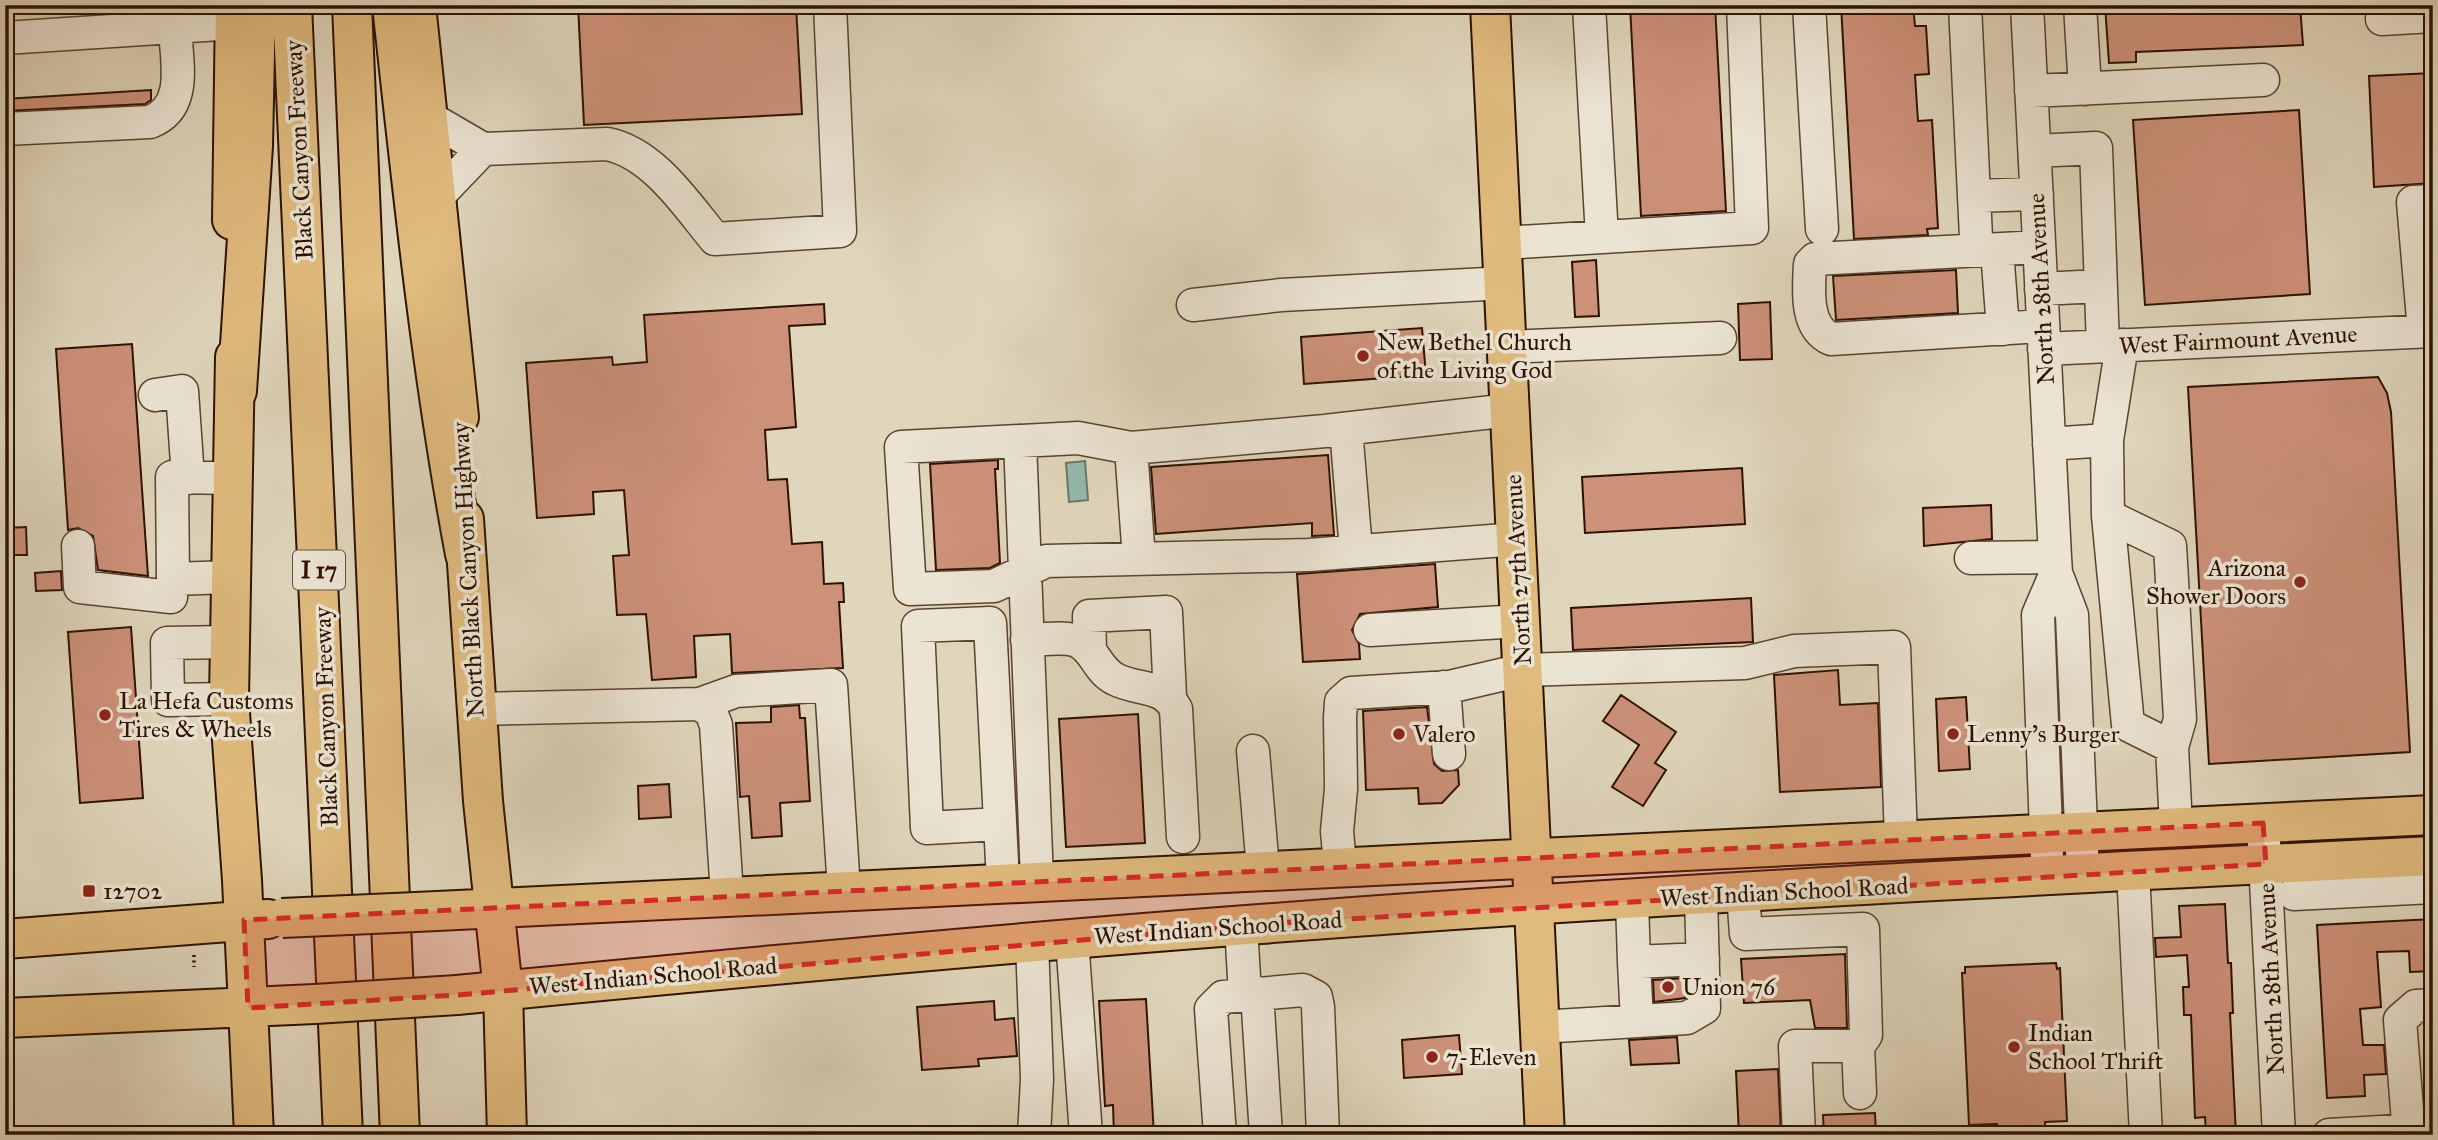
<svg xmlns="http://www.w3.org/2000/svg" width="2438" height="1140" font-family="'IM FELL Great Primer',serif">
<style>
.water{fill:#94b9ae;stroke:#6b7668;stroke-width:2}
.building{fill:#cd917a;stroke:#2d1200;stroke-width:2}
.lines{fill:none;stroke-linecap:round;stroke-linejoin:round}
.minor-casing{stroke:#5a432f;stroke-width:35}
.major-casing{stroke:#2d1200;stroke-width:42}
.highway-casing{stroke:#2d1200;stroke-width:42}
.path{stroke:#2d1200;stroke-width:3.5;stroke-dasharray:2 3.5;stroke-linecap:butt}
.minor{stroke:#ebe4d3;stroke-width:32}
.major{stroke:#e0bb7e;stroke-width:38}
.highway{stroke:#e0bb7e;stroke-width:38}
.major-bridge-casing{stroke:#2d1200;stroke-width:42;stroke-linecap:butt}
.major-bridge{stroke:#e0bb7e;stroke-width:38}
.marked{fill:#d62828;fill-opacity:0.2;stroke:#d62828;stroke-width:5;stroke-dasharray:14 9;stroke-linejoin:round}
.poi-dot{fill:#8f2418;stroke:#ebe4d3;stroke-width:2.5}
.labels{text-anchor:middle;stroke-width:7;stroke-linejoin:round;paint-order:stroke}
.shield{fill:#ebe4d3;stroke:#66513f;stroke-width:2}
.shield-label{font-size:23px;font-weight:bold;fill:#2d1200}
.street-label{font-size:24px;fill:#2d1200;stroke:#ebe4d3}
.poi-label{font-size:24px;fill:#2d1200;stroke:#ebe4d3;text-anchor:start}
</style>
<rect width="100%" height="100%" fill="#e0d6bc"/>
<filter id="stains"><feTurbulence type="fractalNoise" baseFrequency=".00286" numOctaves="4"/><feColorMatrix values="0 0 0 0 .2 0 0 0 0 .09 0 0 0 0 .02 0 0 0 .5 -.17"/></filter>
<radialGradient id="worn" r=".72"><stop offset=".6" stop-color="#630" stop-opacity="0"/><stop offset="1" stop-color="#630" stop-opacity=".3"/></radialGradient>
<path class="water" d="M1085,461L1088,500L1069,502L1066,463Z"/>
<path class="building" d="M578,5H796L802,114L584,125Z
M1630,5H1715L1726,211L1641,216Z
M1841,5H1913L1915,26H1926L1929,74L1915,75L1918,121L1932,120L1938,228L1927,229L1928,235L1854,239Z
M2105,5H2300L2303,45L2136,52V62L2109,63Z
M2433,73V183L2374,187L2369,76Z
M151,90V100L145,104L5,111V99Z
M2299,110L2310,294L2145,305L2133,120Z
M1596,260L1599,316L1575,317L1572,262Z
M1956,270L1958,313L1836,320L1833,276Z
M1770,302L1772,359L1740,360L1738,304Z
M824,304L825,324L789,326L796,427L765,430L768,480L787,479L792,544L822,542L824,584L843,583L844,602H839L843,668L732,673L730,634L694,636L696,677L652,680L646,614L617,615L613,556L629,555L624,490L593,492L594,514L537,518L526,363L612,357L613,365L647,362L644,315Z
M1422,328L1426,375L1304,384L1301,337Z
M132,344L148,576L98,570L93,536L78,528L68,530L56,349Z
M2378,377L2387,393L2391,412L2410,752L2209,764L2188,387Z
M1328,455L1334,535L1312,536V523L1156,534L1151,467Z
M998,460V469H995L1000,563L990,568L936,570L930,464Z
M1742,468L1745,524L1585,533L1582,477Z
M1991,505L1992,539L1924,546L1923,508Z
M26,527L27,555H5V528Z
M1435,564L1438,607L1360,614L1352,630L1359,644L1360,659L1303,662L1297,574Z
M61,571L62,590L36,591L35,573Z
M1751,598L1753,642L1573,650L1571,608Z
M131,627L143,798L80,803L68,632Z
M1838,670L1840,705L1878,703L1881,787L1780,792L1774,675Z
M1621,695L1676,732L1655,763L1666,770L1643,806L1612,787L1639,745L1603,721Z
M1966,697L1970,769L1939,771L1936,699Z
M799,705L800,718H805L810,801L780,803L782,836L752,838L749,796L740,797L736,723L771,722V707Z
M1427,707L1434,764L1442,771L1458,770L1459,785L1442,803L1419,804L1418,788L1366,790L1363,711Z
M1138,714L1145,843L1066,847L1059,719Z
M669,784L671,817L639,819L638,786Z
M2225,904L2228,963H2231L2233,1013H2230L2236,1135H2206L2205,1117L2195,1118L2191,1015H2184L2183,987H2189L2187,955L2156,957L2155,938L2181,937L2179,906Z
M2433,919V971L2410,972L2409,951L2377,952L2381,1007L2360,1009L2363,1045H2384L2386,1074L2364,1075L2365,1096L2327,1098L2317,925Z
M1845,954L1847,1028H1815L1810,1000L1744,1003L1741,959Z
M2056,963L2057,969L2060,968L2067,1121L2045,1122V1135H1998L1997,1124L1969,1125L1962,973H1965V967Z
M1685,978V998L1654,1002L1653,980Z
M1146,999L1154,1135H1114L1113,1105L1105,1106L1099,1001Z
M994,1001L995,1020L1014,1018L1017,1056L978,1059L979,1066L922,1070L917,1007Z
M1459,1035L1462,1074L1404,1078L1402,1040Z
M1677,1037L1679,1063L1631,1065L1629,1040Z
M1778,1069L1781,1135H1739L1736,1071Z
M1875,1113L1876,1135H1824L1823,1115Z"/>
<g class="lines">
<g class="minor-casing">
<path id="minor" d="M1589,5L1602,237
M1809,5L1822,229
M1965,5L1974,196L2037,194
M2027,5L2055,557L2056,573L2072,615L2083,873
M2080,5L2085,89
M2382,19L2433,16
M5,38L235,23
M2031,91L2263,80
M428,117L483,149L437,197
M5,129L150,122C189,107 176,61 175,27
M483,149L607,144C653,153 686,204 715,239L840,231L830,5
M2035,151L2096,148L2103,346
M1974,196L1976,237
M1503,243L1752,228L1743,5
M2039,247L1815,259L1810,264C1809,287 1804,327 1831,339L2043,326
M1997,250L2003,329
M2041,289L2099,286
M1193,305L1281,295L1505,283
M2424,331L2413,202L2433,201
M2122,345L2107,440L2108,516L2128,725L2172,747L2176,826
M1508,347L1720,338
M2044,349L2433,331
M155,395L182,391L188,478
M1510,410L1325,431L1131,448L1078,438L901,447L910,589L994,586L1046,561L1309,555L1517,539
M1346,429L1356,550
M1020,441L1037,880
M2049,444L2107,440
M1131,448L1139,559
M2108,516L2170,546L2180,719L2172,747
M78,546L80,587L171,597
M1971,558L2055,557
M230,577L173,579L172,477L233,478
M1370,630L1520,621
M1027,640C1042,640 1063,636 1077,641C1095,649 1097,670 1115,679C1137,691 1163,683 1176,709L1183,837
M229,642L167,643L168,700L229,699
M1090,650L1089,616L1166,612L1170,697
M1444,687L1449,754
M700,704L736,691L831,685L844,890
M476,709L700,704L711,712L716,725L727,895
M1253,751L1263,869
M2263,823L2279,1135
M1000,824L927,828L918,626L990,623L1003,882
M2047,858L2038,615L2056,573
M1340,866L1337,831L1341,789L1340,718L1341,702L1351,693L1449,687L1522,670L1745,663L1794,651L1894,647L1901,839
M2133,871L2146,1135
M1743,894L1746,934L1863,929L1866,1035L1858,1046
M2294,894L2433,887
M1632,901L1634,962L1703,959
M1241,926L1245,994
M1072,939L1086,1135
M1032,942L1037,1079L1034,1135
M1634,962L1637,1021
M1257,993L1266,1135
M1540,1027L1687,1018L1704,1008L1701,897
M1220,1135L1211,1009L1223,997L1303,990L1316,997L1318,1007L1323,1135
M1799,1135L1795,1046H1858L1860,1093
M2329,1135L2433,1129
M2409,1135L2400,1020L2416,1006L2433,1005"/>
</g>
<g class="major-casing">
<path id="major" d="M416,5L459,417
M1490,5L1545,1135
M232,220L235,5
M235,357L229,699L242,880L254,1135
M464,519L483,801L503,991L507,1135
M416,912L2433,815
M5,939L268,919
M457,995C725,969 992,944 1260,924C1650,894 2042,875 2433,856
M5,1018L315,1004"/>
</g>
<g class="highway-casing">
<path id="highway" d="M292,5L343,1135
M352,5L400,1135
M392,5C412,189 431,372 465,554
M237,391L253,146L256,5"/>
</g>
<path class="path" d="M194,955V967"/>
<use href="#minor" class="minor"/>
<use href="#major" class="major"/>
<use href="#highway" class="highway"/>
<g class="major-bridge-casing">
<path id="major-bridge" d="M282,918L416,912
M315,1004L457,995"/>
</g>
<use href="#major-bridge" class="major-bridge"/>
</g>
<path class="marked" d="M2263,823L2266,864L1264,924L457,995L248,1008L244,920Z"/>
<g class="poi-dot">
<circle cx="1363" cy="356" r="7"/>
<circle cx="2300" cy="582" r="7"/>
<circle cx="105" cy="715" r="7"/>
<circle cx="1399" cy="734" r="7"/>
<circle cx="1953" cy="734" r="7"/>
<rect x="82" y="884" width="14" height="14" rx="3.5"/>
<circle cx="1668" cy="987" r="7"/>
<circle cx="2014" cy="1047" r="7"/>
<circle cx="1432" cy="1057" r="7"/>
</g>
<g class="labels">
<rect class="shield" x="293" y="550.5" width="52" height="39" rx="5"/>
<g class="shield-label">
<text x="319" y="578">I 17</text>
</g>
<g class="street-label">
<text transform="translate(299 150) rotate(-93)" y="8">Black Canyon Freeway</text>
<text transform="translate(2041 289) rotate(-93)" y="8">North 28th Avenue</text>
<text transform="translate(2238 340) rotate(-3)" y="8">West Fairmount Avenue</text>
<text transform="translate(468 570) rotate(-93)" y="8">North Black Canyon Highway</text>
<text transform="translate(1518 570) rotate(-93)" y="8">North 27th Avenue</text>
<text transform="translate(326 717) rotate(-92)" y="8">Black Canyon Freeway</text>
<text transform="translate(1784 892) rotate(-3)" y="8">West Indian School Road</text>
<text transform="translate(1218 928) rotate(-4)" y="8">West Indian School Road</text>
<text transform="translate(653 976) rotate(-5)" y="8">West Indian School Road</text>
<text transform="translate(2271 979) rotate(-93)" y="8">North 28th Avenue</text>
</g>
<g class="poi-label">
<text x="1377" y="350">New Bethel Church<tspan x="1377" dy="28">of the Living God</tspan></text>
<text x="2286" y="576" text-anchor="end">Arizona<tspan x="2286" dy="28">Shower Doors</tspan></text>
<text x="119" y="709">La Hefa Customs<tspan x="119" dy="28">Tires &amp; Wheels</tspan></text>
<text x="1413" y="742">Valero</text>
<text x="1967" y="742">Lenny's Burger</text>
<text x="103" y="899">12702</text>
<text x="1682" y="995">Union 76</text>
<text x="2028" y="1041">Indian<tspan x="2028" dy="28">School Thrift</tspan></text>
<text x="1446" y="1065">7-Eleven</text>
</g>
</g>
<rect width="2438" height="1140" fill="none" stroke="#e0d6bc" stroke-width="28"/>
<rect x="7" y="7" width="2424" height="1126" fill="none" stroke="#2d1200" stroke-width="3.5"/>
<rect x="14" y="14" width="2410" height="1112" fill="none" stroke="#2d1200" stroke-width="2"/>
<rect width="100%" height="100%" filter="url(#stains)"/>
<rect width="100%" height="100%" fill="url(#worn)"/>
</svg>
